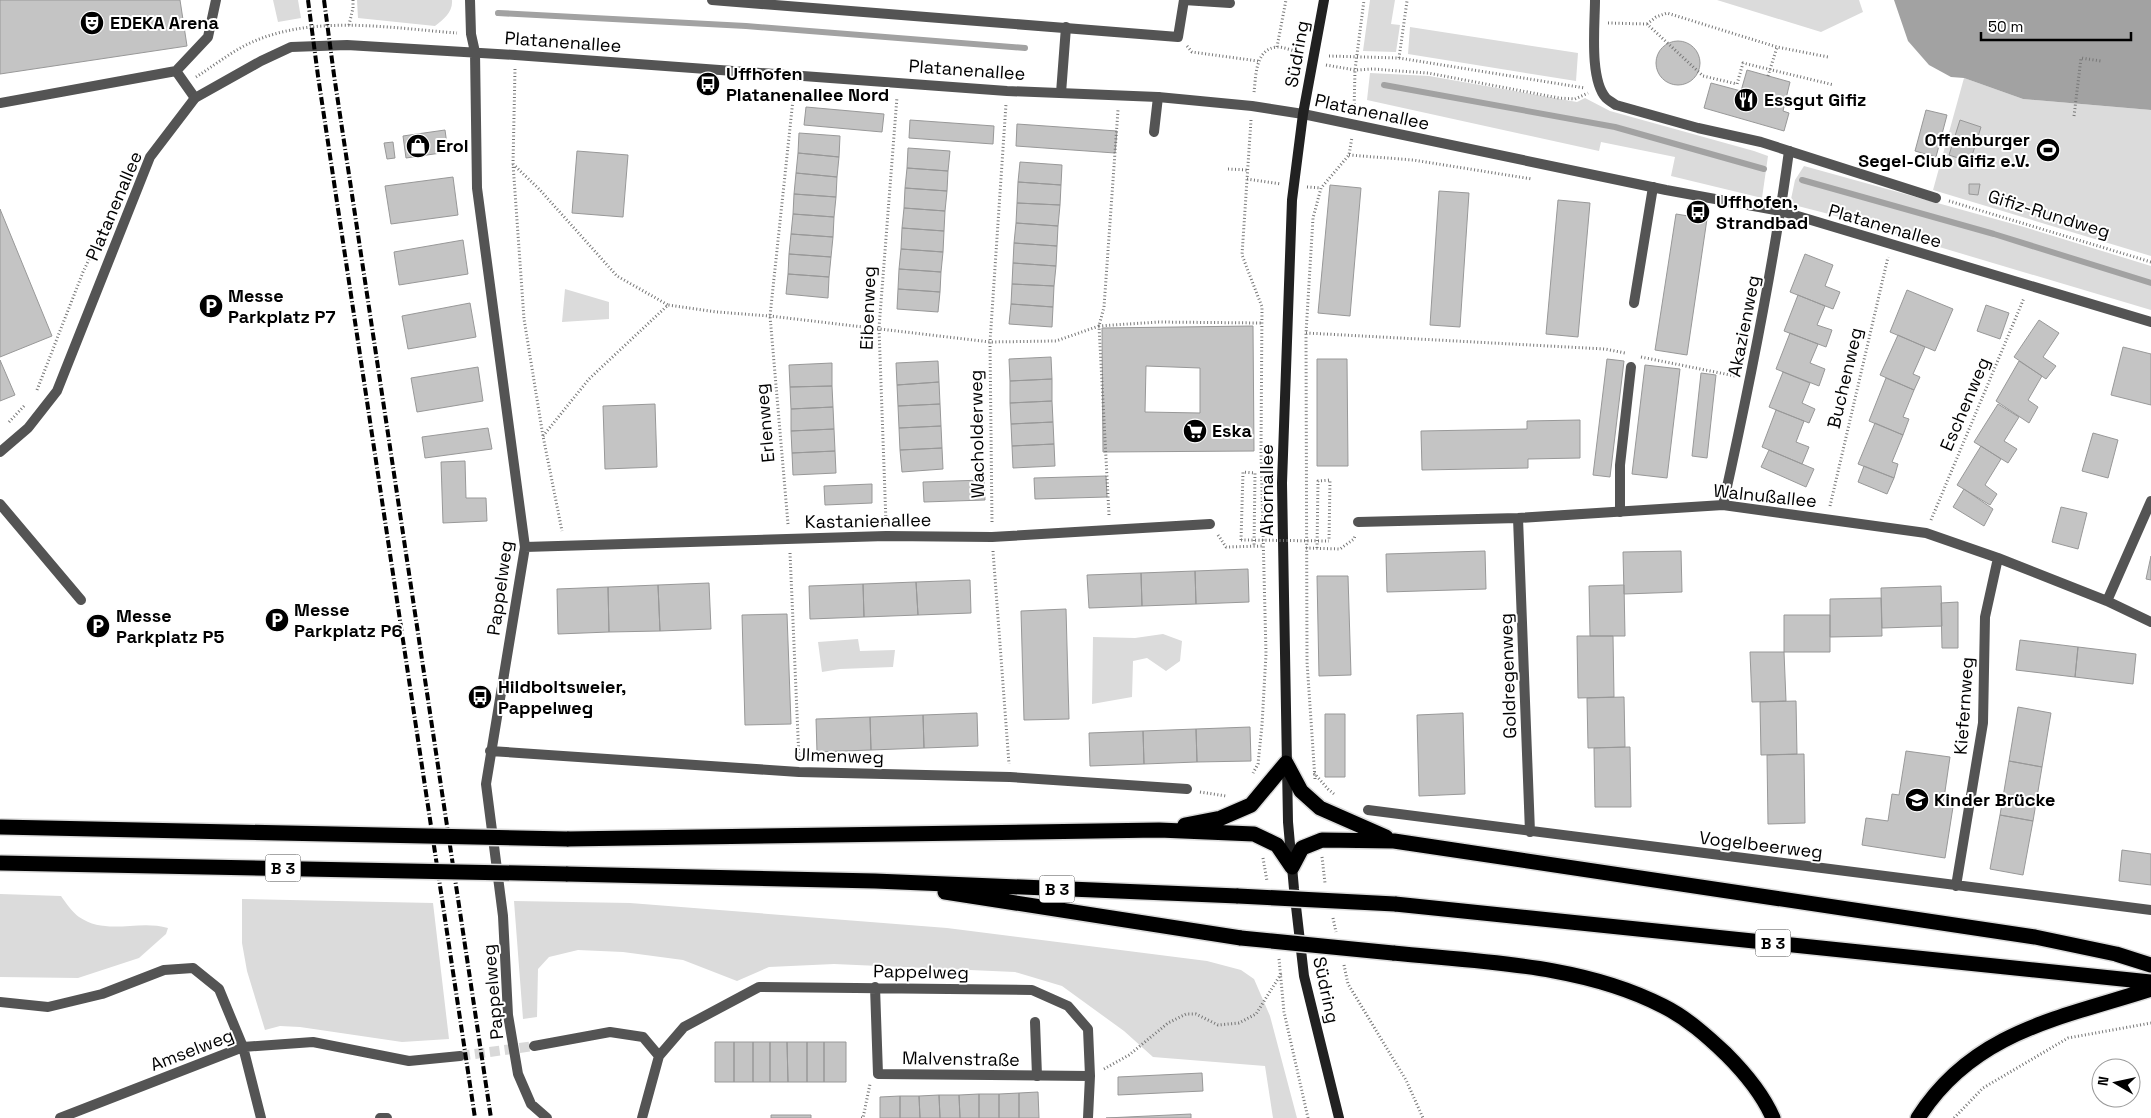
<svg xmlns="http://www.w3.org/2000/svg" width="2151" height="1118" font-family="'Space Grotesk',sans-serif">
<style>
.green{fill:#dbdbdb}
.water{fill:#a2a2a2}
.lines{fill:none;stroke-linecap:round;stroke-linejoin:round}
.stream{stroke:#a2a2a2;stroke-width:6}
.building{fill:#c4c4c4;stroke:#989898;fill-rule:evenodd}
.street-tunnel{stroke:#d9d9d9;stroke-width:10;stroke-dasharray:10 5;stroke-linecap:butt}
.highway-casing{stroke:#dbdbdb;stroke-width:18}
.path{stroke:#767676;stroke-width:3;stroke-dasharray:1 2.5;stroke-linecap:butt}
.lane{stroke:#545454;stroke-width:10}
.street{stroke:#545454;stroke-width:10}
.secondary{stroke:#212121;stroke-width:10}
.highway{stroke:#000;stroke-width:15}
.rail{stroke:#000;stroke-width:4;stroke-dasharray:8 2.5 1 2.5;stroke-linecap:butt}
.highway-bridge-casing{stroke:#dbdbdb;stroke-width:18;stroke-linecap:butt}
.path-bridge{stroke:#767676;stroke-width:3;stroke-dasharray:1 2.5;stroke-linecap:butt}
.highway-bridge{stroke:#000;stroke-width:15}
.labels{text-anchor:middle;stroke-width:4;stroke-linejoin:round;paint-order:stroke}
.shield{fill:#fff;stroke:#4c4c4c;stroke-width:1}
.shield-label{font-size:16px;font-weight:bold;fill:#000}
.poi-label{font-size:18px;font-weight:bold;fill:#000;stroke:#fff;text-anchor:start}
.street-label{font-size:18px;fill:#000;stroke:#fff}
</style>
<rect width="100%" height="100%" fill="#fff"/>
<path class="green" d="M273,0H298L301,18L278,22Z
M357,0H452C453,12 444,19 435,26L358,18Z
M1370,0H1395L1391,24L1400,25L1396,52L1363,51Z
M1717,0H1859L1863,12L1821,32Z
M1410,27L1578,53L1576,81L1408,54Z
M1370,73L1429,76L1577,102L1585,98L1610,111L1754,151L1768,156L1762,198L1671,176L1675,157L1601,142L1599,151L1367,100Z
M1964,78L2023,99L2151,110V256L1933,190Z
M1804,166L2024,227L2151,266V310L1825,213L1790,204L1795,180Z
M565,289L609,302V319L562,322Z
M1163,634L1182,641L1180,661L1166,671L1147,658L1133,661L1132,697L1092,704L1093,637L1135,638Z
M858,639L860,651L895,650L893,667L840,669L822,672L818,642Z
M0,894L61,896C66,903 72,912 79,917C107,936 138,919 168,928L166,934L139,958L78,978L0,977Z
M242,899L433,903L449,1039L402,1042L300,1027L280,1026L265,1030L247,971L242,943Z
M514,901L630,903L947,928L1207,961L1241,970L1254,979L1270,1016L1297,1118H1273L1265,1066L1153,1057L1124,1031L1062,986L1015,972L834,964L769,967L737,981L683,960L623,952L578,950L549,957L538,969L537,1017L523,1019Z"/>
<path class="water" d="M1894,0H2151V110L2023,99L1964,78L1951,77L1929,65L1908,41Z"/>
<g class="lines">
<path class="stream" d="M498,13L746,26L1025,48
M1384,85L1615,127L1764,169
M1802,180L1994,234L2151,283"/>
</g>
<path class="building" d="M0,0H180L187,46L0,74Z
M1656 63a22 22 0 1 1 44 0a22 22 0 1 1-44 0Z
M1747,70L1790,82L1783,111L1789,113L1784,131L1704,108L1711,83L1741,91Z
M806,107L884,114L882,132L804,125Z
M1926,110L1947,115L1936,157L1915,151Z
M910,120L994,126L993,144L909,138Z
M1960,120L1981,127L1970,162L1949,155Z
M1017,124L1117,131L1115,153L1016,146Z
M445,130L448,152L406,158L403,136Z
M799,133L840,136L839,157L798,153Z
M393,142L395,158L387,159L384,143Z
M908,148L950,151L948,171L907,168Z
M577,151L628,155L623,217L572,213Z
M798,153L839,157L837,177L796,173Z
M1020,162L1062,165L1061,185L1018,182Z
M907,168L948,171L947,191L905,188Z
M796,173L837,177L836,197L794,194Z
M453,177L458,215L391,224L385,186Z
M1018,182L1061,185L1060,205L1017,203Z
M1969,184H1980L1978,195L1969,194Z
M1330,185L1361,188L1350,316L1318,313Z
M905,188L947,191L945,211L904,208Z
M1439,191L1469,193L1460,327L1430,325Z
M794,194L836,197L834,217L793,214Z
M1558,200L1590,203L1578,337L1546,334Z
M1017,203L1060,205L1058,226L1016,223Z
M904,208L945,211L944,231L902,228Z
M0,209L52,336L0,357Z
M793,214L834,217L833,237L791,234Z
M1676,214L1707,219L1687,355L1655,350Z
M1016,223L1058,226L1057,246L1014,243Z
M902,228L944,231L943,252L901,249Z
M791,234L833,237L831,257L789,254Z
M463,240L468,274L399,285L394,252Z
M1014,243L1057,246L1056,266L1013,263Z
M901,249L943,252L941,272L899,269Z
M789,254L831,257L829,277L788,274Z
M1805,254L1833,265L1825,286L1840,292L1833,309L1790,292Z
M1013,263L1056,266L1054,286L1012,284Z
M899,269L941,272L940,292L898,289Z
M788,274L829,277L828,298L786,294Z
M1012,284L1054,286L1053,307L1011,304Z
M898,289L940,292L938,312L897,309Z
M1907,290L1953,309L1935,351L1890,332Z
M1798,295L1825,306L1817,325L1832,330L1826,347L1784,331Z
M470,303L476,337L408,349L402,316Z
M1011,304L1053,307L1052,327L1009,324Z
M1986,305L2009,313L2000,339L1977,331Z
M2039,320L2059,333L2043,357L2056,366L2046,379L2014,357Z
M1253,326L1254,451L1103,452L1102,328ZM1146,366L1200,368V413L1145,412Z
M1790,333L1818,344L1810,363L1825,369L1819,386L1776,369Z
M1898,335L1925,347L1913,374L1920,377L1914,390L1880,375Z
M2123,347L2151,354V405L2111,395Z
M1051,357L1052,379L1010,381L1009,359Z
M1317,359H1347L1348,466H1317Z
M1607,359L1624,361L1610,477L1593,475Z
M0,360L15,395L0,401Z
M938,361L939,382L897,385L896,363Z
M2019,361L2042,376L2028,400L2038,407L2029,423L1996,401Z
M832,363V386L790,387L789,365Z
M1645,365L1680,369L1667,478L1632,474Z
M478,367L483,401L417,412L411,378Z
M1783,372L1810,383L1802,403L1815,409L1809,423L1769,407Z
M1701,373L1716,375L1707,458L1692,456Z
M1886,378L1914,390L1903,417L1909,419L1903,435L1869,421Z
M1052,379V401L1010,403V381Z
M939,382L940,404L898,406L897,385Z
M832,386L833,407L791,409L790,387Z
M1052,401L1053,422L1011,424L1010,403Z
M655,404L657,467L605,469L603,406Z
M940,404L941,426L899,428L898,406Z
M1998,404L2019,417L2004,441L2017,449L2008,463L1974,442Z
M833,407L834,429L791,431V409Z
M1776,410L1804,421L1796,442L1809,447L1802,464L1762,447Z
M1580,420V458L1528,459V468L1422,470L1421,431L1527,429V421Z
M1053,422L1054,444L1012,446L1011,424Z
M1875,423L1903,435L1892,462L1898,464L1894,478L1858,464Z
M941,426L942,448L900,450L899,428Z
M488,428L492,449L425,458L422,437Z
M834,429L835,451L792,453L791,431Z
M2093,433L2118,440L2108,478L2082,471Z
M1054,444L1055,466L1013,468L1012,446Z
M1981,446L2001,459L1985,485L1997,494L1990,505L1957,485Z
M942,448L943,469L902,472L900,450Z
M1769,450L1814,469L1806,487L1761,467Z
M835,451L836,473L793,475L792,453Z
M465,461L466,498H486L487,521L443,523L441,462Z
M1864,466L1894,478L1887,494L1858,482Z
M1106,476L1107,497L1035,499L1034,478Z
M984,480L985,500L924,502L923,482Z
M872,484V503L825,505L824,486Z
M1964,489L1993,509L1984,526L1953,507Z
M2061,507L2087,513L2078,549L2052,542Z
M1485,551L1486,589L1387,592L1386,554Z
M1681,551L1682,592L1624,594L1623,552Z
M2151,556V580L2146,579Z
M1248,569L1249,602L1196,604L1195,571Z
M1195,571L1196,604L1142,606L1141,573Z
M1141,573L1142,606L1089,608L1087,575Z
M1317,576H1348L1351,675L1319,676Z
M970,580L971,613L918,615L916,582Z
M916,582L918,615L864,617L863,584Z
M709,583L711,629L660,631L658,585Z
M863,584L864,617L810,619L809,586Z
M658,585L660,631L609,632L608,587Z
M1624,585L1625,636H1590L1589,586Z
M1941,586L1942,626L1882,628L1881,588Z
M608,587L609,632L558,634L557,589Z
M1881,598L1882,636L1830,637V599Z
M1958,602V648H1942L1941,603Z
M1066,609L1069,719L1024,720L1021,611Z
M787,614L791,724L745,725L742,615Z
M1784,615H1830V652H1784Z
M1577,636H1613L1614,697L1578,698Z
M2020,640L2078,647L2075,677L2016,670Z
M2078,647L2136,654L2133,684L2075,677Z
M1750,652H1784L1786,701L1752,702Z
M1624,697L1625,747L1588,748L1587,698Z
M1796,701L1797,754L1761,755L1760,702Z
M2018,707L2051,713L2042,767L2009,761Z
M977,713L978,746L924,748L923,715Z
M1463,713L1465,794L1419,796L1417,715Z
M1325,714H1345V777H1325Z
M923,715L924,748L871,750L870,717Z
M870,717L871,750L817,752L816,719Z
M1250,727L1251,761L1197,762L1196,729Z
M1196,729L1197,762L1144,764L1143,731Z
M1143,731L1144,764L1090,766L1089,733Z
M1630,747L1631,807H1595L1594,748Z
M1906,751L1950,757L1943,805L1953,807L1945,858L1862,845L1866,818L1888,821L1892,794L1899,795Z
M1804,754L1805,823L1768,824L1767,755Z
M2009,761L2042,767L2033,821L2000,815Z
M2000,815L2033,821L2023,875L1990,869Z
M2122,850L2151,854V885L2119,881Z
M715,1042H734V1082H715Z
M734,1042H753V1082H734Z
M753,1042H770V1082H753Z
M770,1042H787L788,1082H770Z
M787,1042H807V1082H788Z
M807,1042H824V1082H807Z
M824,1042H846V1082H824Z
M1202,1073L1203,1091L1118,1095V1077Z
M1038,1092L1039,1118H1019V1093Z
M1019,1093V1118H999V1094Z
M979,1094V1118H960L959,1095Z
M979,1094H999V1118H979Z
M939,1095L940,1118H920L919,1096Z
M939,1095H959L960,1118H940Z
M900,1096V1118H880V1097Z
M900,1096H919L920,1118H900Z
M1191,1114V1118H1106Z
M771,1115H811V1118H771Z"/>
<g class="lines">
<path class="street-tunnel" d="M460,1056L534,1046"/>
<g class="highway-casing">
<path id="highway" d="M1185,825L1221,818L1251,805L1286,763L1301,791L1320,808L1386,837
M567,839L1159,830L1254,834L1277,845L1292,867L1302,848L1322,840L1394,841L2035,937L2116,954L2151,965
M566,874L875,881L1238,896
M945,892L1241,938
M1395,904L2151,982
M1393,953C1482,962 1582,964 1663,1006C1687,1018 1707,1036 1726,1054C1744,1072 1763,1095 1773,1118
M1918,1118C1973,1031 2061,1018 2151,989"/>
</g>
<path class="path" d="M1608,23L1647,24L1703,76L1737,84L1743,63L1834,85
M1647,24L1656,17L1667,13L1777,47L1828,57
M349,25L353,8V0
M1187,46L1192,52L1258,61
M1277,47L1286,0
M1329,56L1399,58L1585,88
M1399,58L1407,1
M1326,65L1355,70L1373,69L1428,73L1559,98L1575,99L1588,93
M515,69L513,164L524,319L543,436L562,531
M1768,76L1777,47
M196,77C212,67 227,55 244,46C308,13 388,28 457,33
M1254,92C1256,76 1255,49 1277,47C1284,47 1293,51 1300,52
M1354,111L1355,70L1364,0
M2074,116L2081,58L2101,61
M1251,120L1242,255L1262,307L1261,451L1266,654L1262,725L1258,764L1253,773
M1349,155L1413,160L1532,179
M513,164L540,190L617,276L668,305
M1228,169L1247,170
M1247,179L1281,184
M1307,187L1321,188
M1949,201L2151,262
M1306,333L1605,349L1625,353
M1641,357L1735,376
M37,390L83,272L103,230
M9,422L25,405
M543,436L589,379L668,305L717,312L770,316L990,342L1056,341L1099,326L1104,307L1118,110
M1830,506L1888,257
M1109,515L1099,326L1158,322L1262,323
M1931,520L2024,298
M992,522L990,342L1006,104
M886,523L879,328L897,97
M788,524L770,316L794,90
M1218,535L1226,547L1263,546
M1241,540L1243,472L1255,473L1254,547
M1306,548L1340,549L1354,539L1355,536
M1317,548L1318,481L1330,480L1329,541
M993,551L1009,764
M790,553L799,759
M1314,773L1328,789L1334,794
M1315,779L1307,662L1306,333L1313,218L1321,188L1349,155L1352,137
M1200,792L1226,796
M1322,857L1325,883
M1263,858L1267,881
M1333,918L1336,932
M1279,959L1284,1012L1308,1118
M1344,965L1348,984L1406,1080L1423,1118
M1104,1069L1129,1055L1168,1023L1186,1014H1196L1218,1025L1239,1023L1256,1014L1281,974
M861,1118H863L870,1084
M1954,1118L1983,1088L2068,1038L2151,1023"/>
<path class="lane" d="M1184,0L1230,3
M1595,0C1595,24 1589,79 1606,98C1608,100 1613,103 1616,105L1698,128L1761,142L1936,198
M176,71L195,98
M1061,93L1066,27
M0,103L176,71L208,37L216,0
M1154,132L1158,97
M1634,303L1653,187
M0,504L81,600
M1620,512V465L1631,367
M1035,1022L1037,1076
M380,1118H387"/>
<path class="street" d="M470,0L471,34L475,52L477,188L525,547L486,784L503,916L508,1015L518,1074L531,1104L547,1118
M712,0L1178,37L1184,0
M0,452L28,428L57,391L150,157L195,98L261,61L291,47L347,45L515,55L1007,91L1158,97L1252,106L1303,114L1666,190L1781,211L2151,322
M1723,505C1749,388 1773,270 1789,151
M1518,518L1530,832
M1358,522L1518,518L1723,505L1926,533L1998,558L2107,601L2151,622
M525,547L886,536L992,537L1210,524
M2107,601L2151,501
M490,751L799,772L1010,777L1187,789
M1368,810L2151,910
M1956,886L1983,723L1985,617L1998,558
M875,987L878,1074L1090,1076L1088,1118
M0,1002L48,1007L102,994L164,970L193,968L219,989L243,1047L261,1118
M534,1046L610,1032L643,1037L659,1056
M60,1118L243,1047L313,1042L409,1061L460,1056
M642,1118L659,1056L684,1027L759,987L1032,990L1068,1006L1088,1029L1090,1076"/>
<path class="secondary" d="M1324,0L1303,114L1292,200L1282,483L1288,822L1294,889L1304,976L1339,1118"/>
<use href="#highway" class="highway"/>
<path class="rail" d="M308,0L318,76L475,1118
M324,0L334,75L491,1118"/>
<g class="highway-bridge-casing">
<path id="highway-bridge" d="M0,827L567,839
M0,863L566,874
M1238,896L1395,904
M1241,938L1393,953"/>
</g>
<path class="path-bridge" d="M1241,540L1329,541"/>
<use href="#highway-bridge" class="highway-bridge"/>
</g>
<defs>
<g id="theatre-disc" transform="scale(1.25)"><circle r="9.5" fill="#000" stroke="#fff"/><path d="M-5-5.5Q0-4 5-5.5V0Q5 5 0 6Q-5 5-5 0ZM-3.3-2.5H-1v1.5H-3.3ZM1-2.5H3.3v1.5H1ZM-2.8 1Q0 5.5 2.8 1Z" fill="#fff"/></g>
<g id="bus-disc" transform="scale(1.25)"><circle r="9.5" fill="#000" stroke="#fff"/><path d="M-5-6H5V4H4V6H2V4H-2V6H-4V4H-5ZM-3.5-4V0h7V-4ZM-3.5 1.2v1.5H-2V1.2ZM2 1.2v1.5H3.5V1.2Z" fill="#fff"/></g>
<g id="restaurant-disc" transform="scale(1.25)"><circle r="9.5" fill="#000" stroke="#fff"/><path d="M-5-6h1v4h1v-4h1v4h1v-4h1v5L-1.5 .5V6h-2V.5L-5-1ZM5-6V6H3V1.5H1.5Q1.5-4 5-6Z" fill="#fff"/></g>
<g id="shop-disc" transform="scale(1.25)"><circle r="9.5" fill="#000" stroke="#fff"/><path d="M-5-2.5h2.3a2.7 3.5 0 0 1 5.4 0H5L5.5 6h-11ZM-1.5-2.5h3a1.5 2.3 0 0 0-3 0Z" fill="#fff"/></g>
<g id="stadium-disc" transform="scale(1.25)"><circle r="9.5" fill="#000" stroke="#fff"/><path d="M0-5a6.5 5 0 1 0 0 10a6.5 5 0 1 0 0-10ZM-3.5-1.8h7v3.6h-7Z" fill="#fff"/></g>
<g id="parking-disc" transform="scale(1.25)"><circle r="9.5" fill="#000" stroke="#fff"/><path d="M-3.5-5.5H1a3.5 3.5 0 0 1 0 7H-1V5.5H-3.5ZM-1-3.4V-.6H.8a1.4 1.4 0 0 0 0-2.8Z" fill="#fff"/></g>
<g id="supermarket-disc" transform="scale(1.25)"><circle r="9.5" fill="#000" stroke="#fff"/><path d="M-6-5.5h2.5l.6 2H6L4.5 2H-2.5L-4.4-4H-6ZM-1.5 3.2a1.3 1.3 0 1 0 .1 0ZM3 3.2a1.3 1.3 0 1 0 .1 0Z" fill="#fff"/></g>
<g id="school-disc" transform="scale(1.25)"><circle r="9.5" fill="#000" stroke="#fff"/><path d="M0-5L7-2L0 1L-7-2ZM-4 1L0 2.5L4 1V4Q0 6-4 4Z" fill="#fff"/></g>
</defs>
<g fill-rule="evenodd">
<use href="#theatre-disc" x="92" y="23"/>
<use href="#bus-disc" x="708" y="84"/>
<use href="#restaurant-disc" x="1746" y="100"/>
<use href="#shop-disc" x="418" y="146"/>
<use href="#stadium-disc" x="2048" y="150"/>
<use href="#bus-disc" x="1698" y="212"/>
<use href="#parking-disc" x="211" y="306"/>
<use href="#supermarket-disc" x="1195" y="431"/>
<use href="#parking-disc" x="277" y="620"/>
<use href="#parking-disc" x="98" y="626"/>
<use href="#bus-disc" x="480" y="697"/>
<use href="#school-disc" x="1917" y="800"/>
</g>
<g class="labels">
<g class="shield">
<rect x="265.5" y="854.5" width="35" height="27" rx="4"/>
<rect x="1039.5" y="875.5" width="35" height="27" rx="4"/>
<rect x="1755.5" y="929.5" width="35" height="27" rx="4"/>
</g>
<g class="shield-label">
<text x="283" y="874">B 3</text>
<text x="1057" y="895">B 3</text>
<text x="1773" y="949">B 3</text>
</g>
<g class="poi-label">
<text x="110" y="29">EDEKA Arena</text>
<text x="726" y="80">Uffhofen<tspan x="726" dy="21">Platanenallee Nord</tspan></text>
<text x="1764" y="106">Essgut Gifiz</text>
<text x="2030" y="146" text-anchor="end">Offenburger<tspan x="2030" dy="21">Segel-Club Gifiz e.V.</tspan></text>
<text x="436" y="152">Erol</text>
<text x="1716" y="208">Uffhofen,<tspan x="1716" dy="21">Strandbad</tspan></text>
<text x="228" y="302">Messe<tspan x="228" dy="21">Parkplatz P7</tspan></text>
<text x="1212" y="437">Eska</text>
<text x="294" y="616">Messe<tspan x="294" dy="21">Parkplatz P6</tspan></text>
<text x="116" y="622">Messe<tspan x="116" dy="21">Parkplatz P5</tspan></text>
<text x="498" y="693">Hildboltsweier,<tspan x="498" dy="21">Pappelweg</tspan></text>
<text x="1934" y="806">Kinder Brücke</text>
</g>
<g class="street-label">
<text transform="translate(563 42) rotate(4)" y="6">Platanenallee</text>
<text transform="translate(1297 54) rotate(-80)" y="6">Südring</text>
<text transform="translate(967 70) rotate(4)" y="6">Platanenallee</text>
<text transform="translate(1372 112) rotate(12)" y="6">Platanenallee</text>
<text transform="translate(114 206) rotate(-67)" y="6">Platanenallee</text>
<text transform="translate(2049 214) rotate(17)" y="6">Gifiz-Rundweg</text>
<text transform="translate(1885 226) rotate(16)" y="6">Platanenallee</text>
<text transform="translate(868 308) rotate(-88)" y="6">Eibenweg</text>
<text transform="translate(1744 326) rotate(-79)" y="6">Akazienweg</text>
<text transform="translate(1845 378) rotate(-77)" y="6">Buchenweg</text>
<text transform="translate(1965 404) rotate(-67)" y="6">Eschenweg</text>
<text transform="translate(765 423) rotate(-95)" y="6">Erlenweg</text>
<text transform="translate(977 434) rotate(-91)" y="6">Wacholderweg</text>
<text transform="translate(1267 490) rotate(-90)" y="6">Ahornallee</text>
<text transform="translate(1765 496) rotate(6)" y="6">Walnußallee</text>
<text transform="translate(868 521) rotate(-1)" y="6">Kastanienallee</text>
<text transform="translate(500 588) rotate(-82)" y="6">Pappelweg</text>
<text transform="translate(1508 676) rotate(-92)" y="6">Goldregenweg</text>
<text transform="translate(1964 706) rotate(-86)" y="6">Kiefernweg</text>
<text transform="translate(839 756) rotate(2)" y="6">Ulmenweg</text>
<text transform="translate(1761 845) rotate(7)" y="6">Vogelbeerweg</text>
<text transform="translate(921 972) rotate(1)" y="6">Pappelweg</text>
<text transform="translate(1326 990) rotate(78)" y="6">Südring</text>
<text transform="translate(493 992) rotate(-95)" y="6">Pappelweg</text>
<text transform="translate(192 1050) rotate(-21)" y="6">Amselweg</text>
<text transform="translate(961 1059) rotate(1)" y="6">Malvenstraße</text>
</g>
</g>
<g transform="translate(2116 1083) rotate(279)"><circle r="24" fill="#ffffff" stroke="#999999"/>
<path d="M0-4L9 19L0 12L-9 19Z" fill="#000000"/>
<text y="-8" font-size="14" font-weight="bold" text-anchor="middle" fill="#000000">N</text>
</g>
<path d="M1981 32v8h150v-8" fill="none" stroke="#000000" stroke-width="2.5"/>
<text x="1988" y="32" font-size="15" fill="#000000" stroke="#ffffff" stroke-width="4" paint-order="stroke">50 m</text>
</svg>
